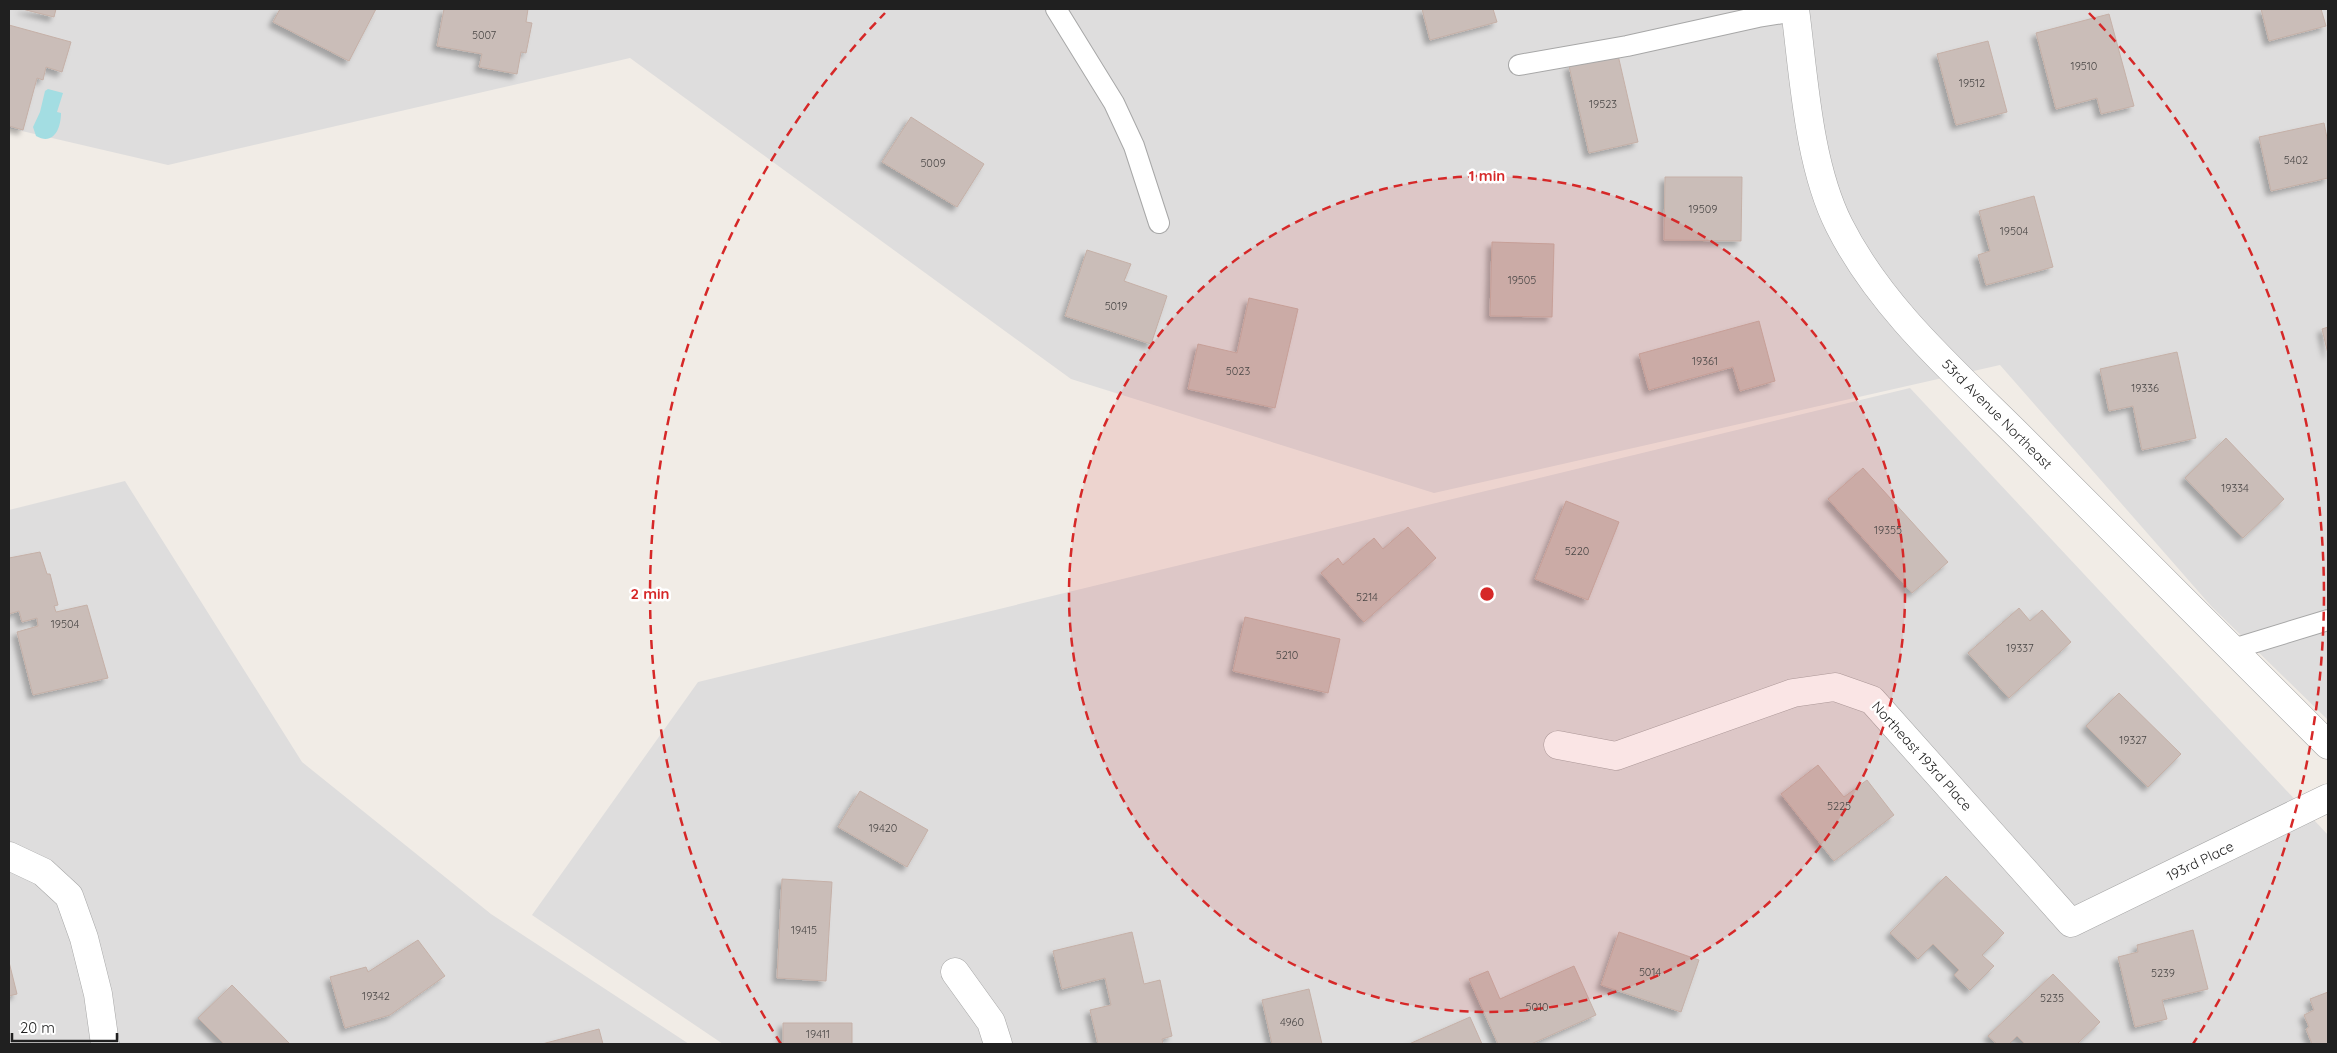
<svg xmlns="http://www.w3.org/2000/svg" width="2337" height="1053" font-family="Quicksand,sans-serif">
<style>
.residential{fill:#dedddd}
.water{fill:#a3dde2}
.building{fill:#cabdb8;stroke:#c5b0a7;filter:url(#shadow)}
.lines{fill:none;stroke-linecap:round;stroke-linejoin:round}
.lane-casing{stroke:#a7a7a7;stroke-width:22}
.street-casing{stroke:#a7a7a7;stroke-width:29}
.lane{stroke:#fff;stroke-width:20}
.street{stroke:#fff;stroke-width:28}
.ring{fill:none;stroke:#d62828;stroke-width:2.5;stroke-dasharray:9 6}
.labels{text-anchor:middle;stroke-width:5;stroke-linejoin:round;paint-order:stroke}
.number-label{font-size:11px;fill:#4a4746}
.street-label{font-size:14px;fill:#202020;stroke:#fff}
.centre{fill:#d62828;stroke:#fff;stroke-width:2.5}
.ring-label{font-size:15px;text-anchor:middle;font-weight:bold;fill:#d62828;stroke:#fff;stroke-width:5;stroke-linejoin:round;paint-order:stroke}
</style>
<defs>
<filter id="shadow"><feDropShadow dx="-4.5" dy="4.5" stdDeviation="2.5" flood-color="#0004"/></filter>
</defs>
<rect width="100%" height="100%" fill="#f1ece6"/>
<path class="residential" d="M9,9H2328V720L2212,607L2000,365L1434,493L1071,379L630,58L168,165L9,128Z
M1910,388L2328,835V1044H723L532,915L698,682Z
M125,481L302,762L491,914L689,1044H9V510Z"/>
<path class="water" d="M48,89L63,93L57,112L61,113C61,128 54,146 36,136L33,127L40,112L45,91Z"/>
<path class="building" d="M22,9H56L54,17Z
M280,9H376L349,61L273,22Z
M444,9H528L526,22L532,23L526,53L521,52L517,74L479,67L482,54L437,46Z
M1422,9H1493L1497,22L1430,40Z
M2261,9H2321L2326,26L2269,41Z
M2109,14L2134,106L2101,114L2097,98L2056,109L2036,33Z
M9,25L71,42L62,72L46,67L43,80L37,78L23,130L9,126Z
M1988,41L2007,112L1956,125L1937,54Z
M1618,55L1638,142L1589,153L1569,66Z
M911,117L984,164L957,207L882,162Z
M2324,123L2328,143V178L2271,191L2259,137Z
M1665,177H1742L1741,241L1664,240Z
M2034,196L2053,267L1986,285L1978,255L1990,251L1979,211Z
M1492,242L1554,244L1552,317L1490,316Z
M1087,250L1131,264L1124,281L1167,296L1151,344L1065,316Z
M1249,298L1298,309L1275,408L1188,389L1198,344L1237,353Z
M1759,321L1775,381L1740,391L1733,367L1649,390L1639,354Z
M2328,327V354L2322,329Z
M2177,352L2196,438L2142,450L2133,406L2109,411L2100,369Z
M2226,438L2284,499L2243,538L2185,478Z
M1863,468L1948,562L1912,593L1828,499Z
M1566,501L1619,522L1588,600L1535,579Z
M1408,527L1436,558L1364,622L1321,573L1338,558L1343,565L1374,538L1383,549Z
M40,552L47,574H50L58,605L54,606L56,612L87,605L108,678L33,695L17,632L38,626L37,618L22,622L19,611L9,614V558Z
M2019,608L2030,621L2042,610L2071,642L2009,698L1968,653Z
M1245,617L1340,639L1328,693L1233,671Z
M2119,693L2181,754L2148,787L2086,726Z
M1818,765L1844,797L1867,780L1894,815L1834,861L1781,794Z
M860,791L928,830L907,867L838,827Z
M1946,876L2004,933L1982,955L1994,966L1970,990L1954,975L1959,970L1933,944L1918,959L1890,933Z
M782,879L832,882L826,981L777,978Z
M2193,930L2208,989L2162,1000L2167,1019L2135,1027L2118,957L2138,952L2137,945Z
M1132,932L1144,984L1160,980L1172,1036L1162,1039L1163,1044H1098L1090,1010L1111,1005L1105,978L1062,989L1053,951Z
M1619,932L1699,960L1681,1012L1601,985Z
M418,940L445,976L390,1015L345,1028L330,977L366,967L368,972Z
M9,962L17,994L9,996Z
M1574,966L1596,1015L1531,1044H1498L1469,979L1488,971L1500,999Z
M2053,974L2100,1022L2077,1044H2025L2017,1036L2009,1044H1997L1988,1036Z
M232,985L290,1044H224L198,1018Z
M1309,989L1322,1044H1272L1262,1000Z
M2328,992V1044H2312L2306,1029L2309,1027L2304,1015L2314,1010L2310,999Z
M1470,1017L1482,1044H1409Z
M783,1023H852V1044H783Z
M599,1029L603,1044H542Z"/>
<g class="lines">
<g class="lane-casing">
<path id="lane" d="M1056,9L1114,103L1134,146L1159,223
M1519,65L1627,46L1758,17L1795,11
M2233,649L2328,620"/>
</g>
<g class="street-casing">
<path id="street" d="M1795,9C1804,77 1808,163 1839,225C1883,313 1964,380 2032,449C2131,548 2230,646 2328,745
M1558,745L1616,756L1793,693L1835,687L1872,700L2071,923L2328,798
M9,856L43,872L69,896L84,938L98,994L105,1044
M955,972L991,1022L998,1044"/>
</g>
<use href="#lane" class="lane"/>
<use href="#street" class="street"/>
</g>
<circle cx="1487" cy="594" r="418" fill="#d62828" fill-opacity=".12"/>
<g class="ring">
<circle cx="1487" cy="594" r="418"/>
<path d="M781 1044A837 837 0 0 1 885 13M2089 13A837 837 0 0 1 2193 1044"/>
</g>
<g class="labels">
<g class="number-label">
<text x="484" y="39">5007</text>
<text x="2084" y="70">19510</text>
<text x="1972" y="87">19512</text>
<text x="1603" y="108">19523</text>
<text x="2296" y="164">5402</text>
<text x="933" y="167">5009</text>
<text x="1703" y="213">19509</text>
<text x="2014" y="235">19504</text>
<text x="1522" y="284">19505</text>
<text x="1116" y="310">5019</text>
<text x="1705" y="365">19361</text>
<text x="1238" y="375">5023</text>
<text x="2145" y="392">19336</text>
<text x="2235" y="492">19334</text>
<text x="1888" y="534">19355</text>
<text x="1577" y="555">5220</text>
<text x="1367" y="601">5214</text>
<text x="65" y="628">19504</text>
<text x="2020" y="652">19337</text>
<text x="1287" y="659">5210</text>
<text x="2133" y="744">19327</text>
<text x="1839" y="810">5225</text>
<text x="883" y="832">19420</text>
<text x="804" y="934">19415</text>
<text x="1650" y="976">5014</text>
<text x="2163" y="977">5239</text>
<text x="376" y="1000">19342</text>
<text x="2052" y="1002">5235</text>
<text x="1537" y="1011">5010</text>
<text x="1292" y="1026">4960</text>
<text x="818" y="1038">19411</text>
</g>
<g class="street-label">
<text transform="translate(1997 414) rotate(45)" y="5">53rd Avenue Northeast</text>
<text transform="translate(1922 756) rotate(48)" y="5">Northeast 193rd Place</text>
<text transform="translate(2200 861) rotate(-26)" y="5">193rd Place</text>
</g>
</g>
<circle cx="1487" cy="594" r="8" class="centre"/>
<g class="ring-label">
<text x="1487" y="181">1 min</text>
<text x="650" y="599">2 min</text>
</g>
<rect width="2337" height="1053" fill="none" stroke="#202020" stroke-width="20"/>
<path d="M12 1033v8h105v-8" fill="none" stroke="#202020" stroke-width="2.5"/>
<text x="20" y="1033" font-size="15" fill="#202020" stroke="#ffffff" stroke-width="4" paint-order="stroke">20 m</text>
</svg>
